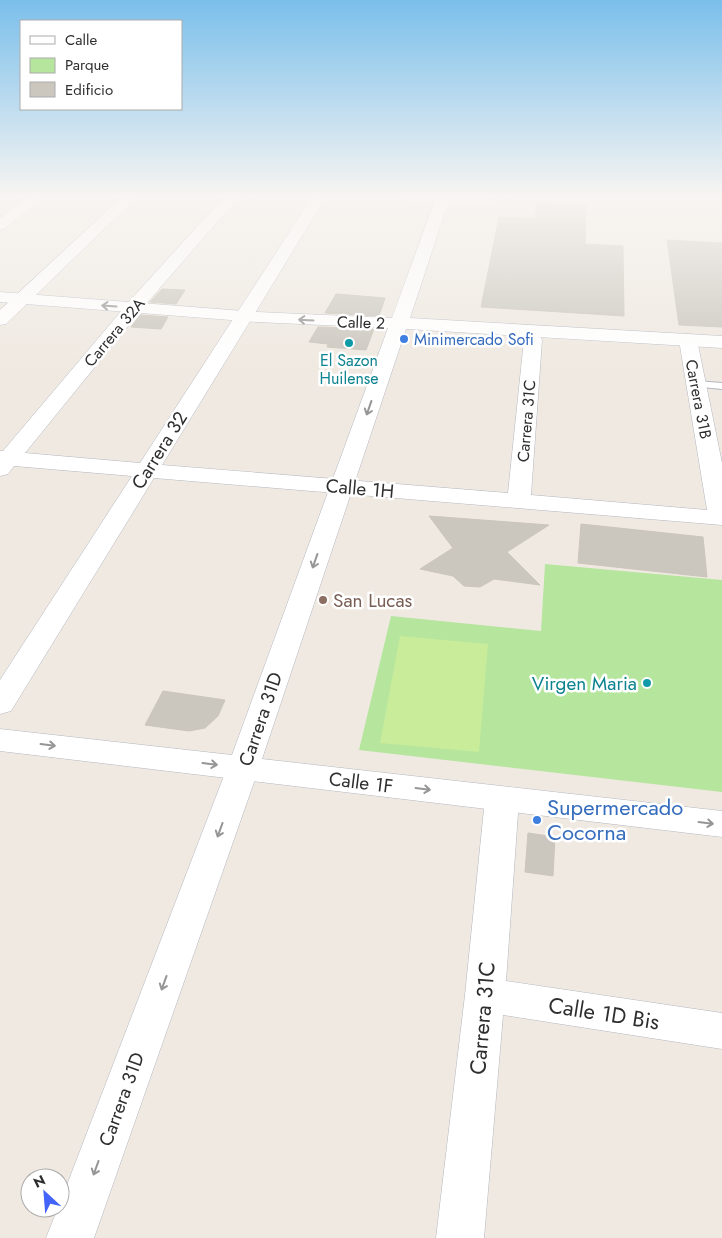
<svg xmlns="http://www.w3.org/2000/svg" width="722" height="1238" font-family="Jost,sans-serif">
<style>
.green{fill:#b6e59e}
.pitch{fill:#c9ec9a}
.building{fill:#cbc7bf;stroke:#cbc5ba}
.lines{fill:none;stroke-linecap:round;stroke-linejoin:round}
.lane-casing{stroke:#b4b7c1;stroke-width:2}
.street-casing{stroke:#b4b7c1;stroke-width:1}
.secondary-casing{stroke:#b4b7c1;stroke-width:1}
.lane{fill:#fff;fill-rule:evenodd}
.street{fill:#fff;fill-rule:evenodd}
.secondary{fill:#fff;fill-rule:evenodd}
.oneway{stroke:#969696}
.shop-dot{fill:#3f7fe0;stroke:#fff;stroke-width:2}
.culture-dot{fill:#0f9aa8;stroke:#fff;stroke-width:2}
.education-dot{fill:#8d6e63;stroke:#fff;stroke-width:2}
.labels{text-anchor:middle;stroke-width:5;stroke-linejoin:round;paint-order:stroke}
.far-street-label{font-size:16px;fill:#2e2e2e;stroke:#fff}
.far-shop-label{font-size:16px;fill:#366cbe;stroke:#fff;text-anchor:start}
.far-culture-label{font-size:16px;fill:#0d838f;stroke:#fff}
.street-label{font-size:19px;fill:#2e2e2e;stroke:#fff}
.education-label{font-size:19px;fill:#785e54;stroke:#fff;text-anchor:start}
.culture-label{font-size:19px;fill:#0d838f;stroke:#fff;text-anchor:end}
.near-shop-label{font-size:22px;fill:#366cbe;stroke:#fff;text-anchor:start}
.near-street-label{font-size:22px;fill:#2e2e2e;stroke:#fff}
</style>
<rect width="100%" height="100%" fill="#efe9e1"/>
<path class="green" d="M545,564L722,580V792L359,750L391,616L541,631Z"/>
<path class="pitch" d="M400,636L488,644L479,752L380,743Z"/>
<path class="building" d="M537,201L586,204L585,244L623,246L624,316L481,307L499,217L535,218Z
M667,240L722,243V327L679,325Z
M162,289L185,290L176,304L150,302Z
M336,294L385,298L379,316L325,313Z
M140,315L168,317L161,329L131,327Z
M318,327L374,329L366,350L327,347L328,344L309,342Z
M429,516L549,525L507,552L540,585L494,579L480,587L464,586L453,576L420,569L453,548Z
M581,524L703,537L707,577L578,563Z
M163,691L225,700L218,716L205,728L189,731L145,725Z
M528,833L555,837L553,876L525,872Z"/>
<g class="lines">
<g class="lane-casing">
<path id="lane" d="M696,381L722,383V389L692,386V382Z"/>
</g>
<g class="street-casing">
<path id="street" d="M28,197H44L5,228L0,230V218Z
M122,197H137L6,324L0,325V310Z
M224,197H239L146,304L25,453L140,463L312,197H326L162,465L508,493L524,340L526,336L533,334L540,336L542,340L531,495L707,510L679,340L681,336L688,334L695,336L697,340L722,463V525L154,478L11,711L0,714V680L132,476L14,466L8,474L0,476V451H3L134,296Z
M396,197H488L495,201L493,204L488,205L403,201L398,200Z
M243,756L254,760L259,768L94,1238H46L58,1208H60V1203L227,768L232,760Z
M502,787L514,790L519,799L506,981L722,1013V1049L503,1015L484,1238H436L465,995L485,799L490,790Z"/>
</g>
<g class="secondary-casing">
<path id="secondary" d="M436,197H450L410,318L722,336V348L406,329L262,759L722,811V837L0,751V729L232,755L388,328L257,322L0,302V292L257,312L392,318Z"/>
</g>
<use href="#lane" class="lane"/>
<use href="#street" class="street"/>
<use href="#secondary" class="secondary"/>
</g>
<defs><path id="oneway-shaft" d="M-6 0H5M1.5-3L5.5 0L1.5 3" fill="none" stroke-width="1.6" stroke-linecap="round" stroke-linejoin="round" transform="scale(1.25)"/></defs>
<g class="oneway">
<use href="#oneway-shaft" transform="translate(109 306) rotate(-176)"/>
<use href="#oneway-shaft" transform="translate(306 320) rotate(-177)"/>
<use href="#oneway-shaft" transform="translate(369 408) rotate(109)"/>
<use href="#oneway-shaft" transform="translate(315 561) rotate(109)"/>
<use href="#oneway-shaft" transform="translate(48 745) rotate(7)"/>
<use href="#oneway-shaft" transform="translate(210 764) rotate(7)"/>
<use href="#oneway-shaft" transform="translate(423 789) rotate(7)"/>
<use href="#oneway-shaft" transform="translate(706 823) rotate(7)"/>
<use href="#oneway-shaft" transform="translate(220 830) rotate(110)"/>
<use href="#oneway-shaft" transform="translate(164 983) rotate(110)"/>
<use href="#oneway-shaft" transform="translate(96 1168) rotate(110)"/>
</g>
<linearGradient id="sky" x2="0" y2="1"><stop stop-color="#7abfeb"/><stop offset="0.53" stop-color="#f8f5f2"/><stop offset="1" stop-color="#f8f5f2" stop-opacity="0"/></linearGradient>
<rect width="722" height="370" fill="url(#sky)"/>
<g class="shop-dot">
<circle cx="404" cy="339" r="5"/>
<circle cx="537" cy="820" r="5"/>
</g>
<g class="culture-dot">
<circle cx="349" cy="343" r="5"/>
<circle cx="647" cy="683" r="5"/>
</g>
<circle class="education-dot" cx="323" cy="600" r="5"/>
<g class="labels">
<g class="far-street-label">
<text transform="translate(361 322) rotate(2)" y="6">Calle 2</text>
<text transform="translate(114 332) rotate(-50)" y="6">Carrera 32A</text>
<text transform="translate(699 399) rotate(79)" y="6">Carrera 31B</text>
<text transform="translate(526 421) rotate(-85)" y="6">Carrera 31C</text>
</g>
<g class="far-shop-label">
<text x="414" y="345">Minimercado Sofi</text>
</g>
<g class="far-culture-label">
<text x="349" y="366">El Sazon<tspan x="349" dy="18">Huilense</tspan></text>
</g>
<g class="street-label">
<text transform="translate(159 450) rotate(-58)" y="7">Carrera 32</text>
<text transform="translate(360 488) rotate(5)" y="7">Calle 1H</text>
<text transform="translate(260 719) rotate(-71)" y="7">Carrera 31D</text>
<text transform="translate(361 782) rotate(7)" y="7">Calle 1F</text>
<text transform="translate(121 1099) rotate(-70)" y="7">Carrera 31D</text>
</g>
<g class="education-label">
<text x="333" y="607">San Lucas</text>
</g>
<g class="culture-label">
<text x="637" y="690">Virgen Maria</text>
</g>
<g class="near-shop-label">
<text x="547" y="815">Supermercado<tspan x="547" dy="25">Cocorna</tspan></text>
</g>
<g class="near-street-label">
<text transform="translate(604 1013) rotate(9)" y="8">Calle 1D Bis</text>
<text transform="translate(482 1018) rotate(-85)" y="8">Carrera 31C</text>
</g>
</g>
<rect x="20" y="20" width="162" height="90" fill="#ffffff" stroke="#ababab"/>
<rect x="30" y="36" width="25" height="8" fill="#ffffff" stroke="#ababab"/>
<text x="65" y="45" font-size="15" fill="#2e2e2e">Calle</text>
<rect x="30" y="58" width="25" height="15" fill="#b6e59e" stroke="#ababab"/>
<text x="65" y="70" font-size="15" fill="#2e2e2e">Parque</text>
<rect x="30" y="82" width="25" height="15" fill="#cbc7bf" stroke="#ababab"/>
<text x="65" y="95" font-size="15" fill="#2e2e2e">Edificio</text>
<g transform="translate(45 1193) rotate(334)"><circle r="24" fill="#ffffff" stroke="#ababab"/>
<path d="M0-4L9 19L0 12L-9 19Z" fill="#4264fb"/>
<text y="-8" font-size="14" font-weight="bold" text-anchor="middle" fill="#2e2e2e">N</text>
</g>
</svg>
